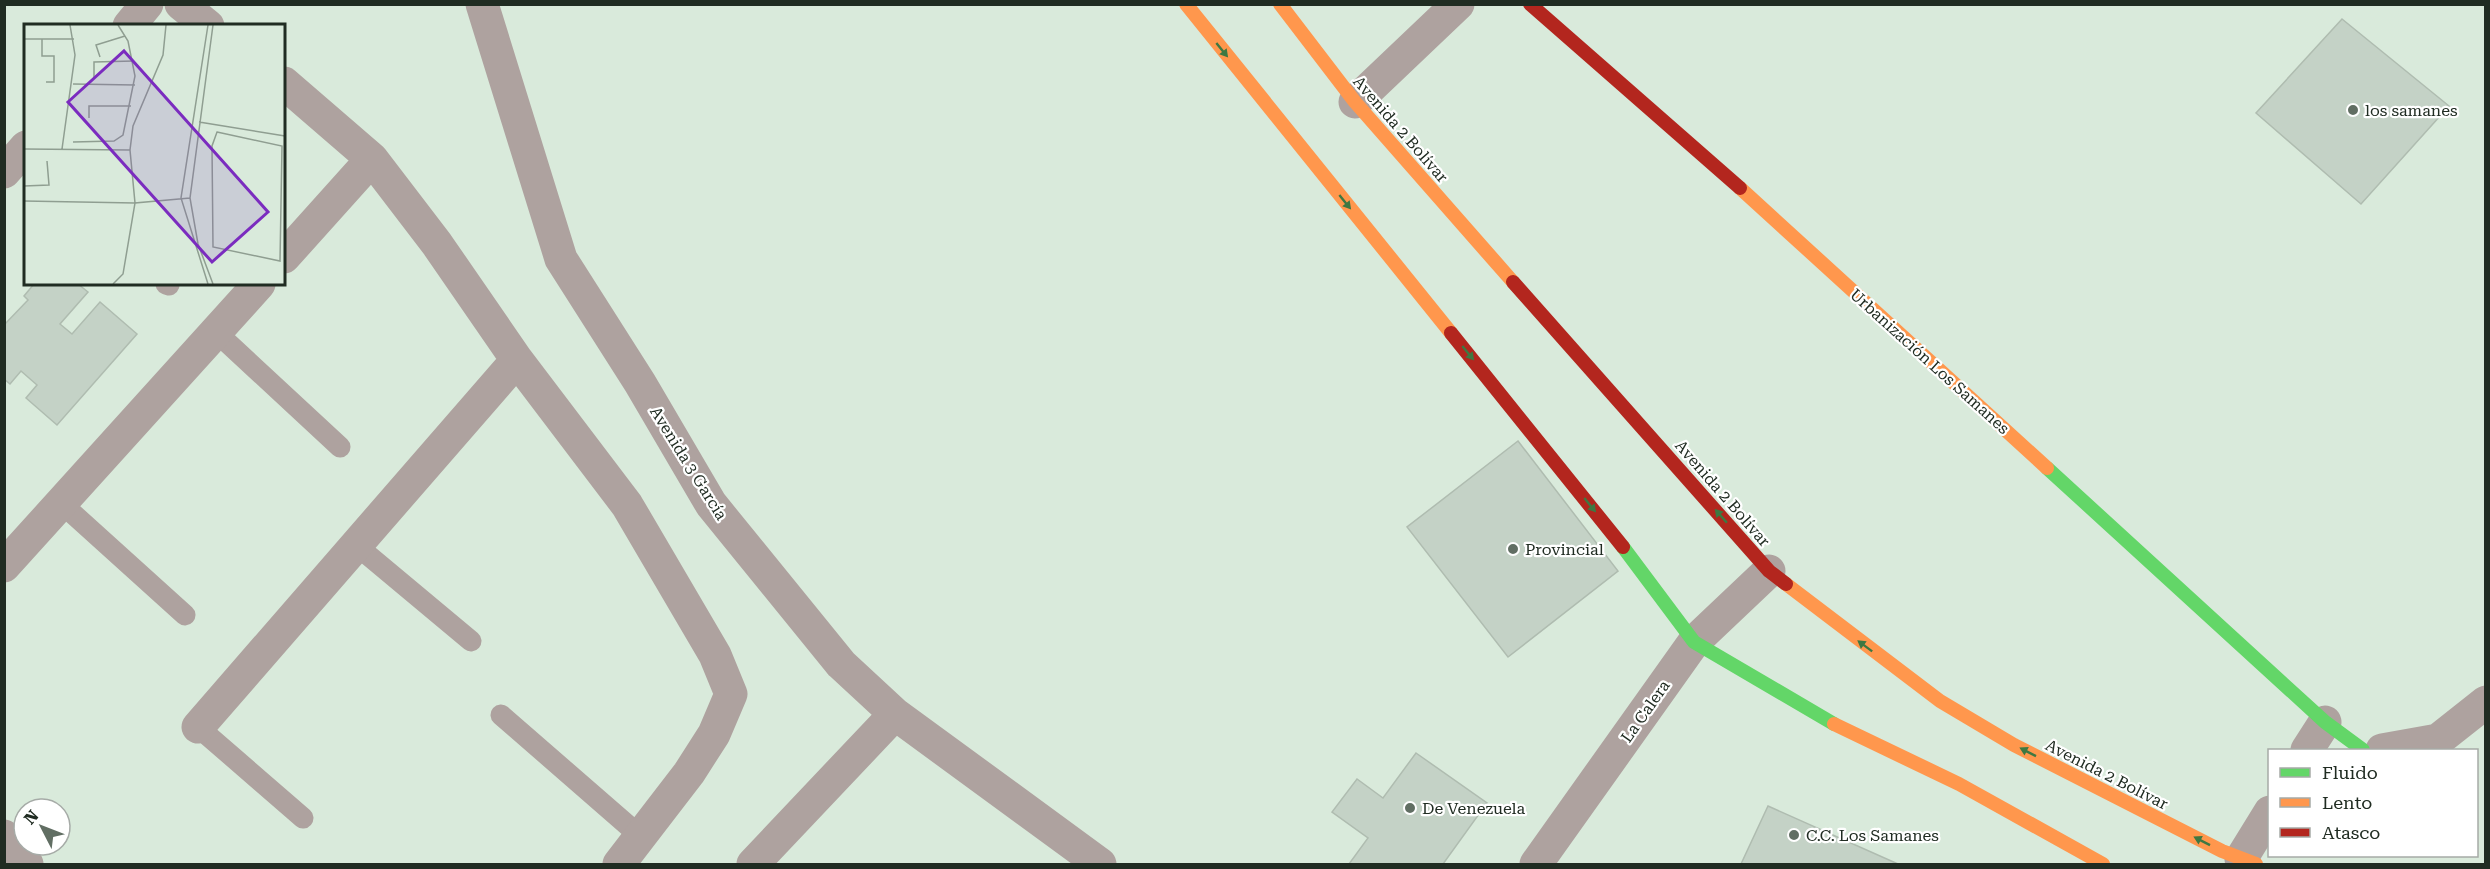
<svg xmlns="http://www.w3.org/2000/svg" width="2490" height="869" font-family="'Roboto Serif',serif">
<style>
.building{fill:#c4d2c6;stroke:#afbcb0;stroke-width:1.5}
.lines{fill:none;stroke-linecap:round;stroke-linejoin:round}
.lane{stroke:#aea29f;stroke-width:21}
.street{stroke:#aea29f;stroke-width:33}
.fast{stroke:#63d668;stroke-width:14}
.slow{stroke:#ff974d;stroke-width:14}
.jam{stroke:#b3261e;stroke-width:14}
.oneway{fill:#3e7842}
.poi-dot{fill:#616e63;stroke:#fff;stroke-width:2}
.labels{text-anchor:middle;stroke-width:4.5;stroke-linejoin:round;paint-order:stroke}
.poi-label{font-size:16px;fill:#202c22;stroke:#fff;text-anchor:start}
.street-label{font-size:16px;fill:#202c22;stroke:#fff}
.inset-road{fill:none;stroke:#8f9e91;stroke-width:1.5}
.view{fill:#7b2cbf;fill-opacity:0.15;stroke:#7b2cbf;stroke-width:3}
.inset-edge{fill:none;stroke:#202c22;stroke-width:3}
</style>
<rect width="100%" height="100%" fill="#d9eadb"/>
<path class="building" d="M2342,19L2449,106L2361,204L2256,113Z
M34,284H78L88,292L60,324L72,334L100,302L137,334L57,425L26,398L37,385L21,371L10,384L4,379V325L28,300L24,296Z
M1518,441L1618,571L1508,657L1407,527Z
M1416,753L1487,803L1443,864H1349L1368,838L1332,812L1357,779L1383,798Z
M1768,806L1898,864H1741Z"/>
<g class="lines">
<path class="lane" d="M166,284L169,285
M216,332L340,447
M61,503L185,615
M356,545L471,641
M501,715L640,836
M198,727L303,818"/>
<path class="street" d="M181,4L208,26
M482,4L561,259L640,383L711,504L841,664L895,714L1100,864
M129,26L147,4
M284,83L372,159L437,244L517,360L627,505L715,655L731,694L714,734L689,773L619,864
M1355,102L1458,4
M4,172L26,147
M284,257L372,159
M4,566L259,284
M198,727L517,360
M2307,750L2325,722
M2382,750L2438,740L2486,702
M4,836L27,864
M2241,859L2270,812
M753,864L895,714
M1536,864L1694,642L1769,571"/>
<path class="fast" d="M2047,468L2325,722L2363,750
M1623,547L1694,642L1834,724"/>
<path class="slow" d="M1186,4L1451,333
M1280,4L1355,102L1513,282
M1740,188L2047,468
M1786,584L1940,701L2014,745L2222,851L2256,864
M1834,724L1959,784L2103,864"/>
<path class="jam" d="M1530,4L1740,188
M1513,282L1769,571L1786,584
M1451,333L1623,547"/>
</g>
<defs><path id="oneway-solid" d="M-6-.8H1V-3.2L6.5 0L1 3.2V.8H-6Z" transform="scale(1.5)"/></defs>
<g class="oneway">
<use href="#oneway-solid" transform="translate(1222 50) rotate(51)"/>
<use href="#oneway-solid" transform="translate(1345 202) rotate(51)"/>
<use href="#oneway-solid" transform="translate(1468 353) rotate(51)"/>
<use href="#oneway-solid" transform="translate(1590 505) rotate(51)"/>
<use href="#oneway-solid" transform="translate(1721 516) rotate(-131)"/>
<use href="#oneway-solid" transform="translate(1865 646) rotate(-143)"/>
<use href="#oneway-solid" transform="translate(2028 752) rotate(-153)"/>
<use href="#oneway-solid" transform="translate(2202 841) rotate(-153)"/>
</g>
<g class="poi-dot">
<circle cx="2353" cy="110" r="6"/>
<circle cx="1513" cy="549" r="6"/>
<circle cx="1410" cy="808" r="6"/>
<circle cx="1794" cy="835" r="6"/>
</g>
<g class="labels">
<g class="poi-label">
<text x="2365" y="116">los samanes</text>
<text x="1525" y="555">Provincial</text>
<text x="1422" y="814">De Venezuela</text>
<text x="1806" y="841">C.C. Los Samanes</text>
</g>
<g class="street-label">
<text transform="translate(1401 129) rotate(49)" y="6">Avenida 2 Bolívar</text>
<text transform="translate(1930 361) rotate(42)" y="6">Urbanización Los Samanes</text>
<text transform="translate(689 463) rotate(58)" y="6">Avenida 3 García</text>
<text transform="translate(1723 493) rotate(49)" y="6">Avenida 2 Bolívar</text>
<text transform="translate(1645 711) rotate(-55)" y="6">La Calera</text>
<text transform="translate(2107 774) rotate(27)" y="6">Avenida 2 Bolívar</text>
</g>
</g>
<g transform="translate(24 24)">
<rect width="261" height="261" fill="#d9eadb"/>
<path class="inset-road" d="M189,1L166,174L174,220L189,260M0,15H50M18,15V32H30V58H22M76,33L72,21L101,12M70,54V38L110,37M49,60L111,61M65,94V82H107M175,98L261,112M193,108L258,122L256,237L189,223L188,122ZM49,118L90,117L99,111L111,52L104,17L94,1M0,125L106,126M38,125L51,31L46,1M0,162L25,161L23,137M0,177L111,179L106,126L109,102L139,31L142,1M89,260L99,250L111,179L166,174M184,260L157,174L184,1"/>
<path class="view" d="M100,27L244,188L188,238L44,78Z"/>
<rect width="261" height="261" class="inset-edge"/>
</g>
<rect width="2490" height="869" fill="none" stroke="#202c22" stroke-width="12"/>
<rect x="2268" y="749" width="210" height="108" fill="#ffffff" stroke="#a6aba7" stroke-width="1.5"/>
<rect x="2280" y="768" width="30" height="9" fill="#63d668" stroke="#a6aba7" stroke-width="1.5"/>
<text x="2322" y="779" font-size="18" fill="#202c22">Fluido</text>
<rect x="2280" y="798" width="30" height="9" fill="#ff974d" stroke="#a6aba7" stroke-width="1.5"/>
<text x="2322" y="809" font-size="18" fill="#202c22">Lento</text>
<rect x="2280" y="828" width="30" height="9" fill="#b3261e" stroke="#a6aba7" stroke-width="1.5"/>
<text x="2322" y="839" font-size="18" fill="#202c22">Atasco</text>
<g transform="translate(42 827) rotate(312)"><circle r="28" fill="#ffffff" stroke="#a6aba7" stroke-width="1.5"/>
<path d="M0-4.5L10 22L0 15L-10 22Z" fill="#616e63"/>
<text y="-9" font-size="16" font-weight="bold" text-anchor="middle" fill="#202c22">N</text>
</g>
</svg>
